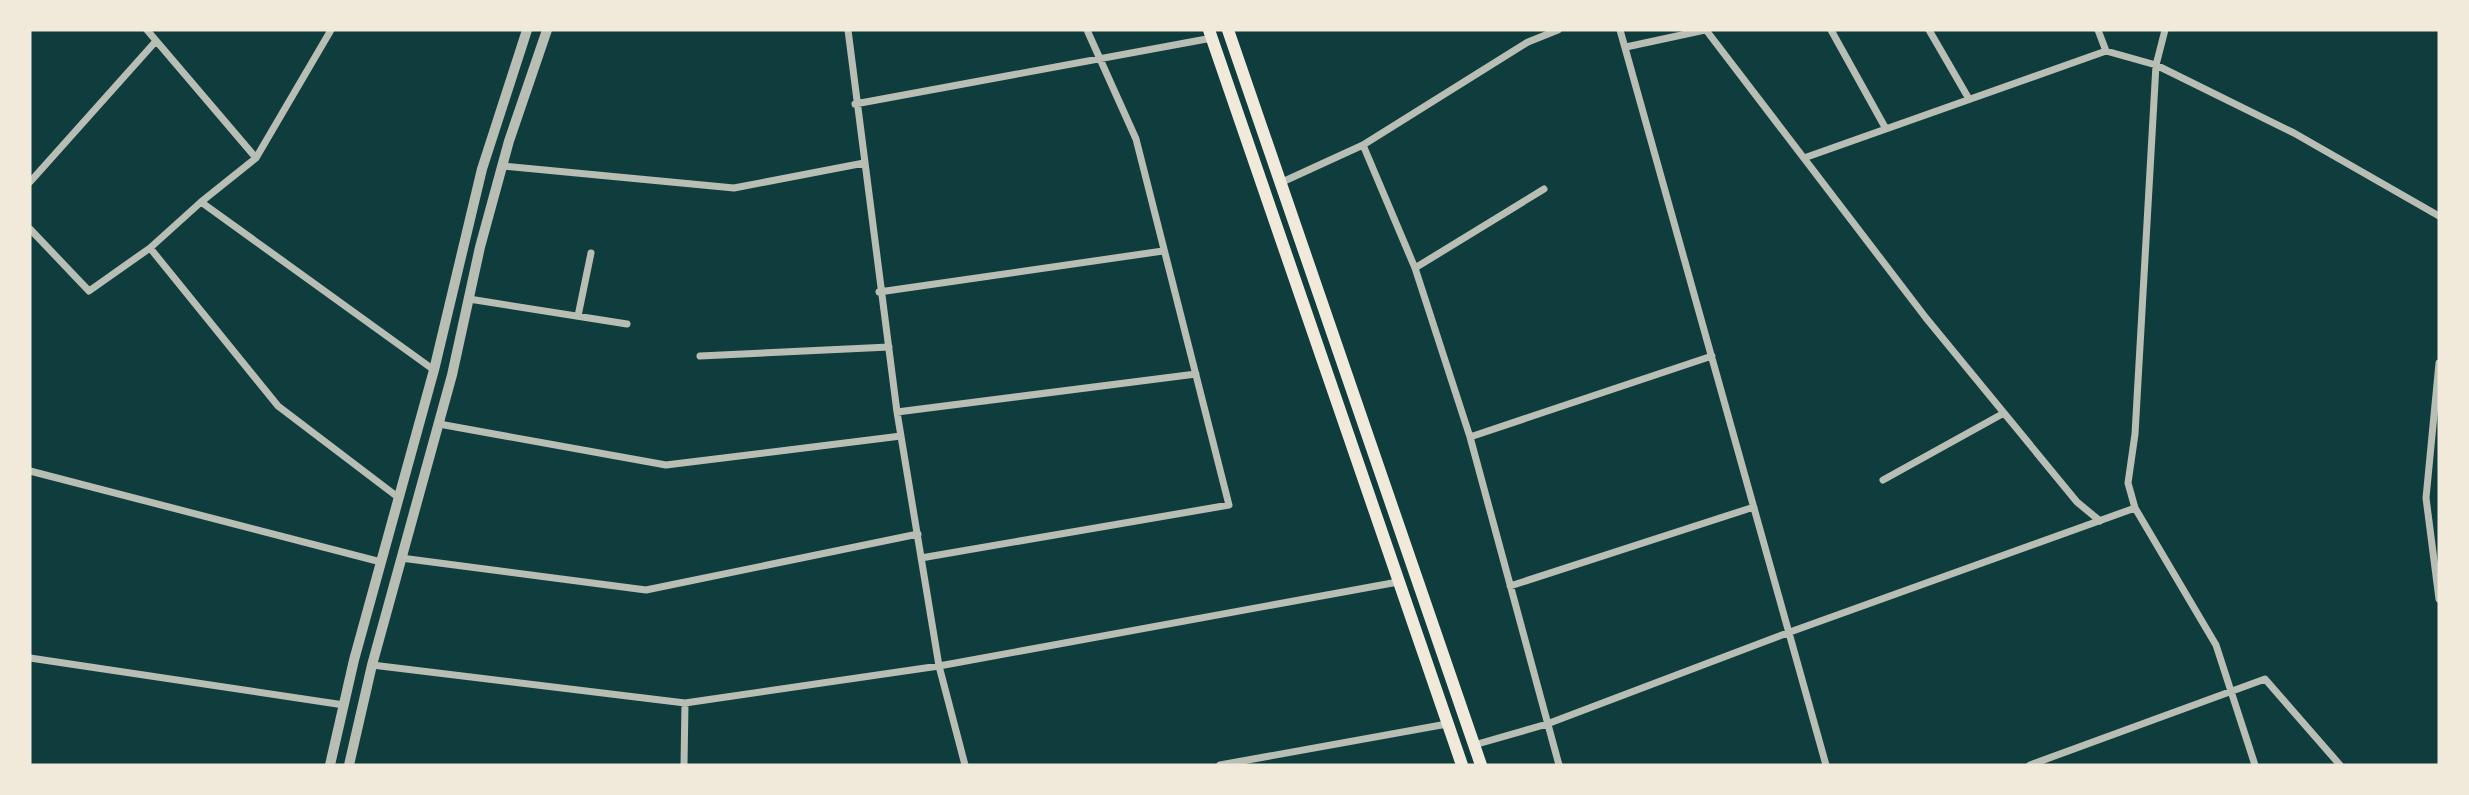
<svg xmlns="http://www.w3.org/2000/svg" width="2469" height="795" font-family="'Source Sans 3',sans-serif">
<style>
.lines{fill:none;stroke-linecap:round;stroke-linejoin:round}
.minor{stroke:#b8beb3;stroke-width:7}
.tertiary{stroke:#b8beb3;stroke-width:10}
.secondary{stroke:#f1e9da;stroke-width:12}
</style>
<rect width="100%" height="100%" fill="#0f3d3e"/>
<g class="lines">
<path class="minor" d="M147,30L256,158
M848,30L897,412L939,666L965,765
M1620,30L1826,765
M1706,30L1926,318L2077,502L2100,521
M1831,30L1886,129
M1929,30L1969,99
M2098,30L2106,51
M2165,30L2156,65L2135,434L2128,483L2135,508L2216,645L2255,765
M1626,47L1705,30
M855,104L1212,38
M1363,145L1415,268L1470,437L1559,765
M1804,158L2106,51L2156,65L2294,133L2439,216
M503,166L734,188L864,163
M30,182L156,41
M1280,183L1363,145L1528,42L1558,30
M201,202L434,370
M30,229L89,291L150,248L201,202L256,158L331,30
M150,248L278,406L399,498
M1415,268L1544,189
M879,292L1163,251
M469,299L627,324
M578,316L591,253
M700,356L889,347
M2439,363L2426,498L2439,599
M897,412L1196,374
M439,424L666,465L901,436
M1470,437L1712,356
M30,471L381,562
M1883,480L2004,413
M401,558L646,590L918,534
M921,558L1229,505L1136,139L1087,30
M1510,586L1754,507
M30,658L344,705
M372,665L685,703L939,666L1398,582
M1474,745L1547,724L1790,632L2135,508
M684,765L685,703
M1220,765L1447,724
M2030,765L2265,679L2340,765"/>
<path class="tertiary" d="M330,765L354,660L434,370L482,169L527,30
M349,765L372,665L452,375L480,247L509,141L547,30"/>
<path class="secondary" d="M1209,30L1462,765
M1228,30L1481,765"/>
</g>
<rect width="2469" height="795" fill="none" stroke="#f1e9da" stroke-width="63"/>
</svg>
